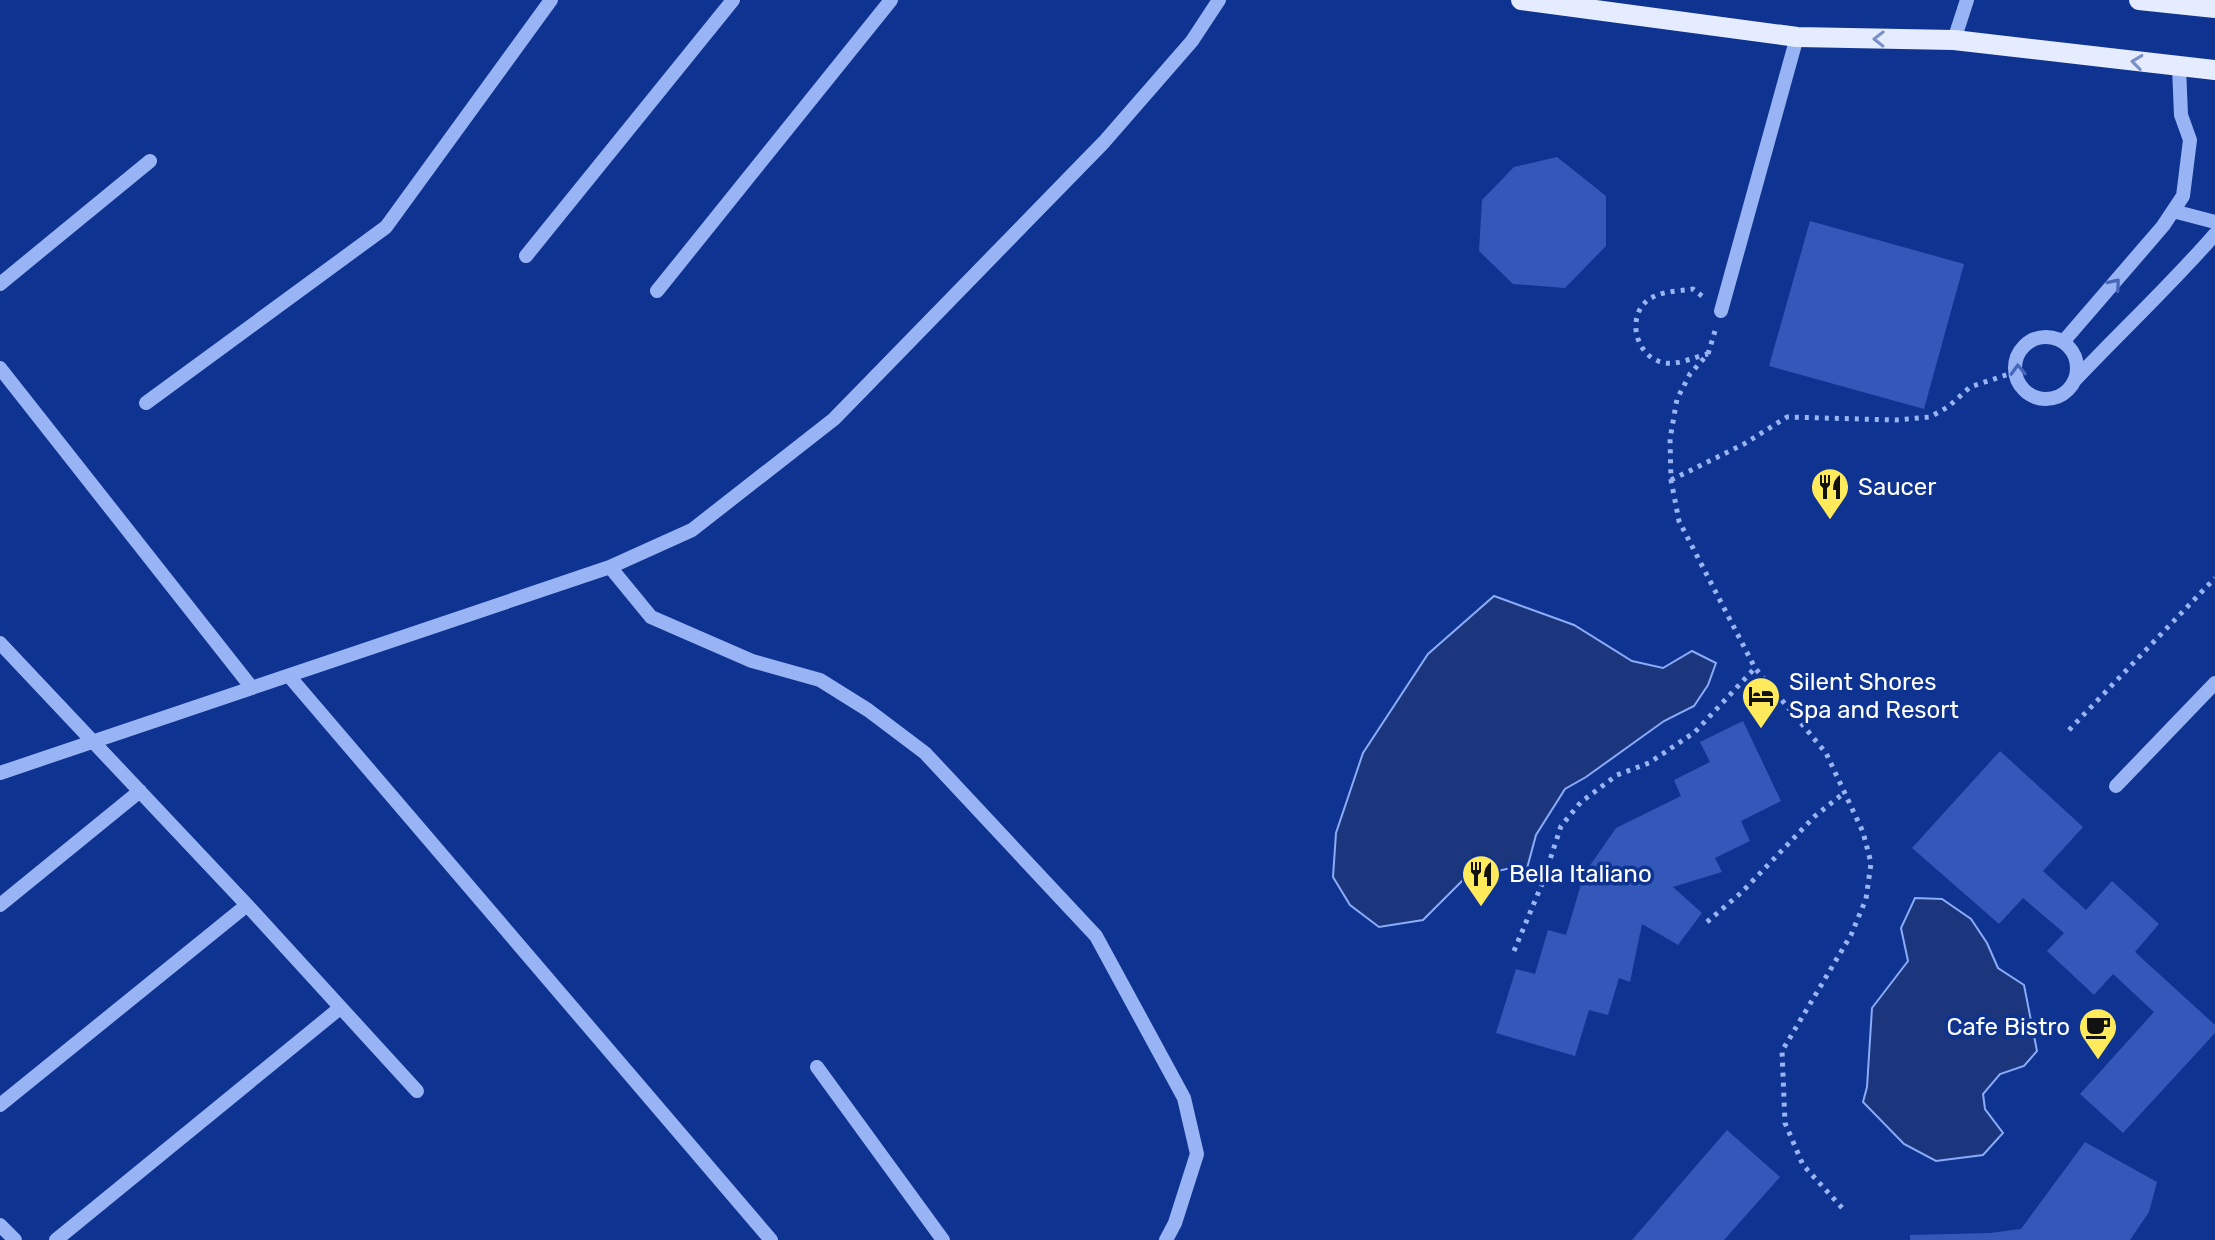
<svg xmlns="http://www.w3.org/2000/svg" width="2215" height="1240" font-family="Rubik,sans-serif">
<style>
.water{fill:#1b367d;stroke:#8aabf8;stroke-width:2}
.building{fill:#3358b9}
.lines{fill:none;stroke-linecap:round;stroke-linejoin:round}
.path{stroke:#99b4f4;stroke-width:5;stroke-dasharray:4 6;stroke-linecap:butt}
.minor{stroke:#99b4f4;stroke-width:14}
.major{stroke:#e6ecff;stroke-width:20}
.oneway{stroke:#7a90c8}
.oneway2{stroke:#4667b9}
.labels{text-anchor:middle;stroke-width:7;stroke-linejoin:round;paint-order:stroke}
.poi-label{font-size:24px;fill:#fff;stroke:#0f3391;text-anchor:start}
</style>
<rect width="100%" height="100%" fill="#0f3391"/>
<path class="water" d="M1494,596L1574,625L1632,661L1663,668L1692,651L1716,663L1708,685L1694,706L1664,721L1586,777L1565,789L1536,835L1526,872L1511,868L1465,878L1423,920L1379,927L1350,905L1333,877L1336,833L1363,753L1428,654Z
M1915,898L1942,899L1971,919L1987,943L1998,968L2024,985L2037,1051L2024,1066L2000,1074L1983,1094L1985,1109L2003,1133L1983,1155L1936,1161L1904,1144L1863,1102L1867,1087L1872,1008L1908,961L1901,928Z"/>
<path class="building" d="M1557,157L1606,196V246L1565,288L1513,284L1479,251L1482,200L1514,167Z
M1810,221L1964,264L1924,409L1769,366Z
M1743,721L1781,801L1741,821L1750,841L1715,858L1722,872L1673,887L1702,913L1678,945L1642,924L1630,982L1619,978L1608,1015L1589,1010L1575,1056L1496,1033L1516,969L1535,974L1548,930L1566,935L1584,874L1616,828L1681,796L1674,780L1710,762L1700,742Z
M2000,751L2083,827L2043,871L2086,910L2112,881L2159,924L2135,952L2215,1025V1033L2123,1133L2080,1094L2154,1012L2113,974L2094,995L2047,951L2064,933L2023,898L1999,924L1912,848Z
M1727,1130L1780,1177L1724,1240H1632Z
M2085,1142L2157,1182L2149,1212L2130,1240H1910V1235L1990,1233L2021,1229Z"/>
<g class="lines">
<path class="path" d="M1702,296L1693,289C1681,291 1666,291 1655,296C1624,309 1633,358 1665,363C1678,365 1695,357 1708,354
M1715,331L1708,354L1690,374L1677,399L1670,439L1671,480L1679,521L1755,668L1826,753L1863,832L1871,863L1866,899L1851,935L1782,1051L1785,1123L1803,1165L1845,1211
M1671,480L1744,444L1787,417L1896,420L1930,417L1948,407L1970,387L2015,372
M2069,730L2215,578
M1707,922L1742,892L1815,816L1845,792
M1514,951L1542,884L1561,826L1581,802L1617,775L1649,763L1695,732L1755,668"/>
<path class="minor" d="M1954,40L1967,0
M2173,211L2215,222
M526,256L733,0
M0,284L150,161
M657,291L891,0
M1721,311L1797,37
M2015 368a31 31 0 1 1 62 0a31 31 0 1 1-62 0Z
M2063,342L2163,226L2183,196L2190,140L2181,115L2179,67
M0,368L252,688
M2075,380C2121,331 2171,285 2215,234
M146,403L386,227L551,0
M610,567L651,617L752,661L820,680L868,710L925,753L1096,936L1184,1098L1197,1154L1175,1223L1166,1240
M0,643L247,905L417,1091
M289,676L771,1240
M0,773L610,567L692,530L834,419L1104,142L1192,41L1219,0
M2116,786L2215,683
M0,905L140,791
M817,1067L943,1240
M0,1105L247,905
M0,1225L15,1240
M56,1240L340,1008"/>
<path class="major" d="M1521,0L1797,37L1954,40L2215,70
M2139,0L2215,8"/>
</g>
<defs><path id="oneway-chevron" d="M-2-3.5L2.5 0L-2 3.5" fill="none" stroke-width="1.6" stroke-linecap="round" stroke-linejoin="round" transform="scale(2)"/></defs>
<g class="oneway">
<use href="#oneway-chevron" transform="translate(1879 39) rotate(-179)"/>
<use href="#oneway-chevron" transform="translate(2137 62) rotate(-173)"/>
</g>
<g class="oneway2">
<use href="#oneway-chevron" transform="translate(2115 284) rotate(-50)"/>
<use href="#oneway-chevron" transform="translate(2018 370) rotate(-92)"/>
</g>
<defs>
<g id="restaurant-pin" transform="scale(2)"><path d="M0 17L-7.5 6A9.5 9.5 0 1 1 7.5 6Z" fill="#ffea5c" stroke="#0f3391"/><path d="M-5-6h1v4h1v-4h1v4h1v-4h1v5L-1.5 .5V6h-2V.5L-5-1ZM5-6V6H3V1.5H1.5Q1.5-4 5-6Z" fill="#111"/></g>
<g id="hotel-pin" transform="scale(2)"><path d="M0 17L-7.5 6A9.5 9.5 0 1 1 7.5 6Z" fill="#ffea5c" stroke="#0f3391"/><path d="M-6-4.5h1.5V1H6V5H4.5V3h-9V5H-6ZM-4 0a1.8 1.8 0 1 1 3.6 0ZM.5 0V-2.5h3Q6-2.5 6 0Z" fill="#111"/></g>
<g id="cafe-pin" transform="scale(2)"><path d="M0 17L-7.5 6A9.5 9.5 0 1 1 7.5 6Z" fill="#ffea5c" stroke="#0f3391"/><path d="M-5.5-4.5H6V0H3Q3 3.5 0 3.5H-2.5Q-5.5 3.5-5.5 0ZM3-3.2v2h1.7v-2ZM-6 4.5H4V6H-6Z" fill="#111"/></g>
</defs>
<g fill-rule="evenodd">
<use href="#restaurant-pin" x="1830" y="487"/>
<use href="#hotel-pin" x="1761" y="696"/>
<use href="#restaurant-pin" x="1481" y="874"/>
<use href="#cafe-pin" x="2098" y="1027"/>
</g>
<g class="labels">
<g class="poi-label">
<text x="1858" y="495">Saucer</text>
<text x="1789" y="690">Silent Shores<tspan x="1789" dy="28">Spa and Resort</tspan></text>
<text x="1509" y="882">Bella Italiano</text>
<text x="2070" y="1035" text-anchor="end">Cafe Bistro</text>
</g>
</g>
</svg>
